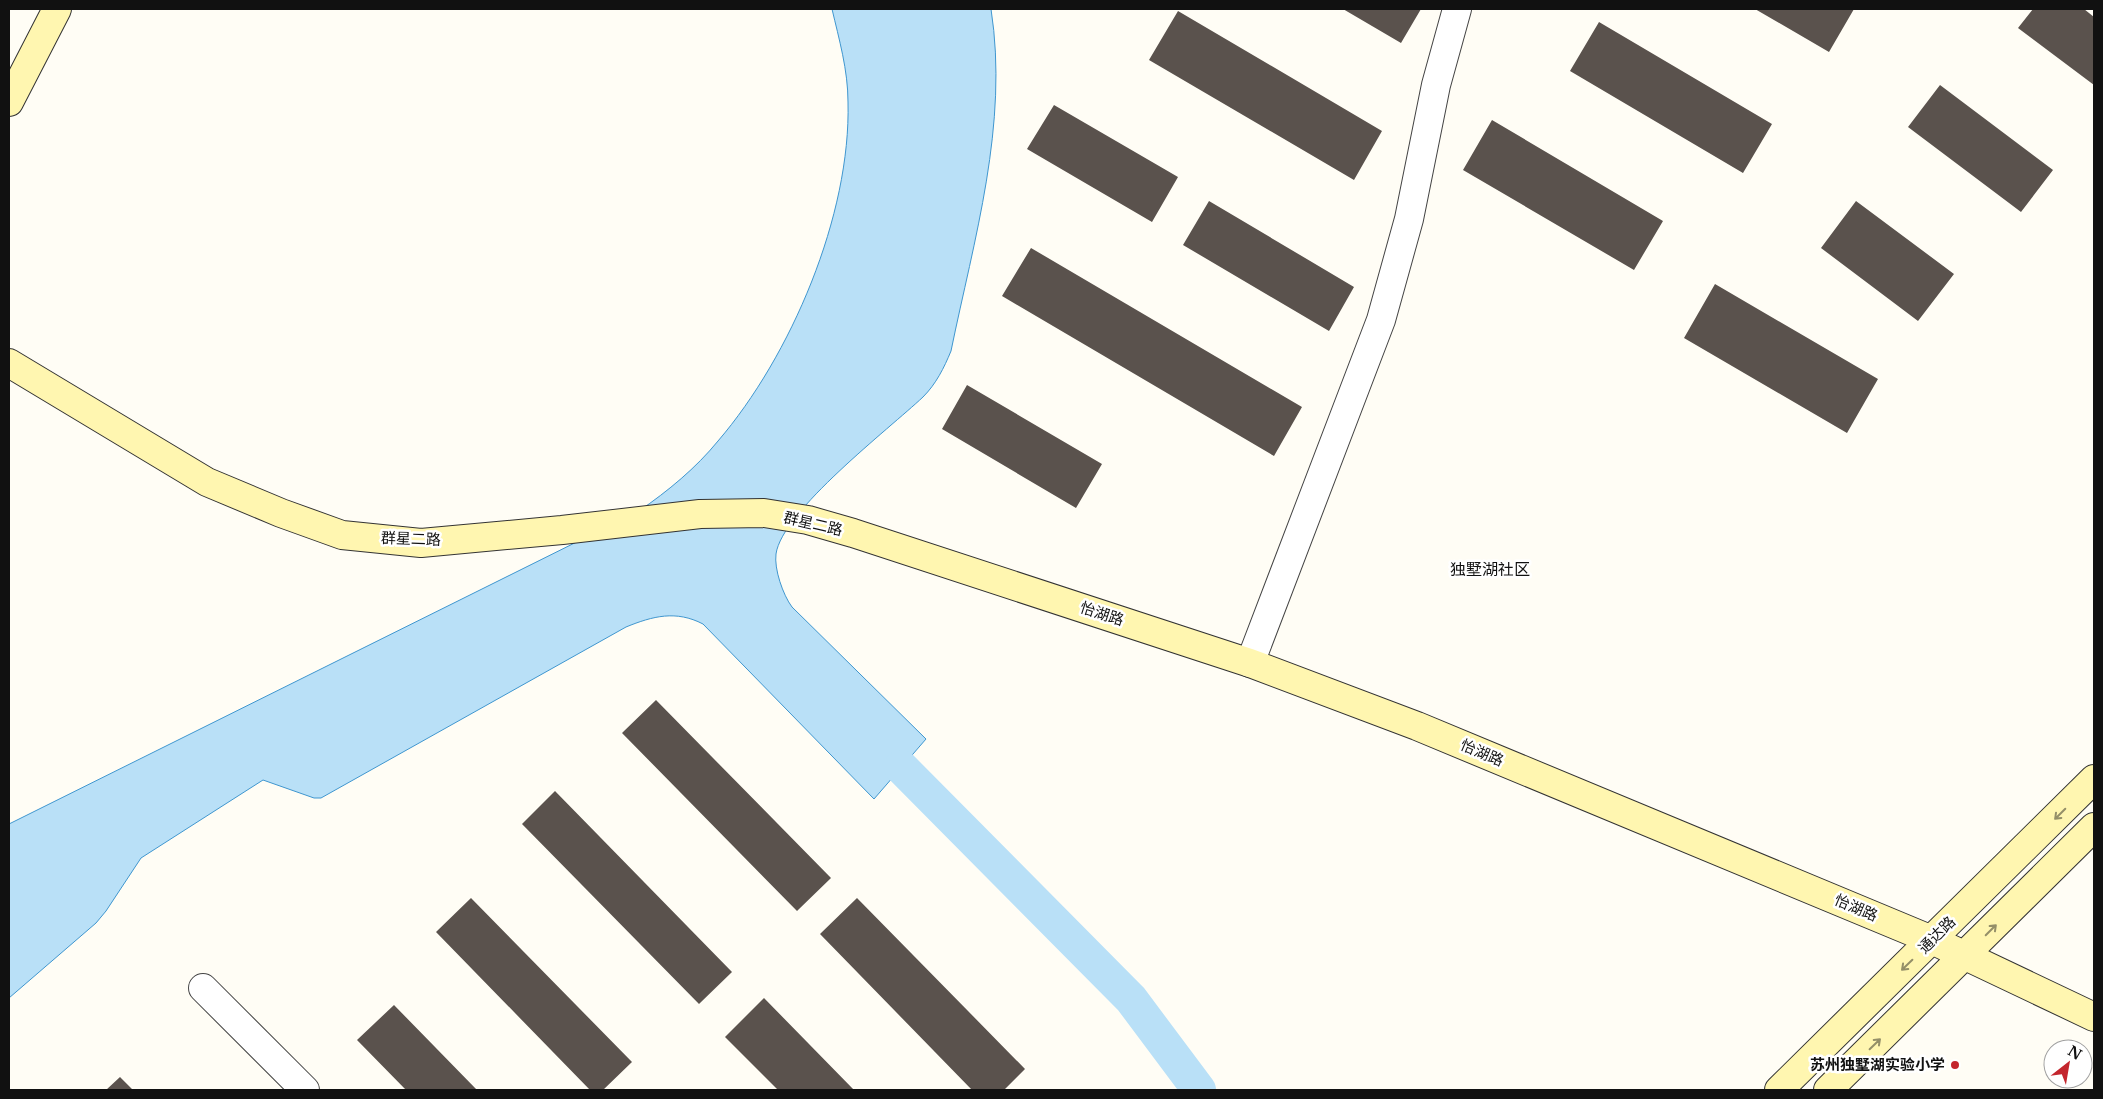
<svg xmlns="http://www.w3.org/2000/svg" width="2103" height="1099" font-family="'Libre Baskerville','Noto Sans SC',serif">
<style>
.water{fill:#b9e0f7;stroke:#3f96cf}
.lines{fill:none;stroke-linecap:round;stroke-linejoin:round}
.canal{stroke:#b9e0f7;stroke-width:34}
.building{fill:#5a524d}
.street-casing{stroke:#444;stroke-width:30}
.secondary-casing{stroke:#333;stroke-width:30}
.street{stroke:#fff;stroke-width:28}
.secondary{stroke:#fff6b0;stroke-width:28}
.oneway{stroke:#948f68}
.poi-dot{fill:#c4262e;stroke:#fff;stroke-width:2}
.labels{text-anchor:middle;stroke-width:5;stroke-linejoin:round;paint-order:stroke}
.street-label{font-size:15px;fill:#111;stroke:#fff}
.poi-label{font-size:15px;font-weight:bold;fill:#111;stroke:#fff;text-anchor:end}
.neighbourhood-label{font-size:16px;fill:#111;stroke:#fff}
</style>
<rect width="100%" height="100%" fill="#fffdf5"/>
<path class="water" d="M832,9H991C1009,124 974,239 951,351C944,368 936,384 923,397C889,429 782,511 776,554C774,569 783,595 792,607L926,739L874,799L703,624C676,610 653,616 626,627L321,798H314L263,780L141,858L106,911L96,923L9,998V824L639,511C668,491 696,468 718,441C791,356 851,215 848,102C848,70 839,39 832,9Z"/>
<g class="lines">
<path class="canal" d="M901,767L1131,999L1199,1090"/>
</g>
<path class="building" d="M1343,9H1421L1401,43Z
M1755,9H1854L1829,52Z
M2033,9H2084L2094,17V85L2018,28Z
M1178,11L1382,131L1354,180L1149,60Z
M1599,22L1772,124L1743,173L1570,71Z
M1940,85L2053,170L2021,212L1908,127Z
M1054,105L1178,177L1152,222L1027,149Z
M1492,120L1663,221L1634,270L1463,170Z
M1209,201L1354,287L1329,331L1183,245Z
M1856,201L1954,274L1918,321L1821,248Z
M1031,248L1302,407L1274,456L1002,296Z
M1715,284L1878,379L1847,433L1684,338Z
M967,385L1102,464L1076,508L942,429Z
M656,700L831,878L797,911L622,733Z
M555,791L732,972L699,1004L522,824Z
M471,898L632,1062L603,1090H590L436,932Z
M857,898L1025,1069L1004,1090H972L820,934Z
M764,998L854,1090H778L725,1037Z
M394,1005L477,1090H406L357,1040Z
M120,1077L133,1090H106Z"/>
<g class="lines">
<g class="street-casing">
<path id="street" d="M1250,663L1381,320L1409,219L1436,85L1457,9
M203,988L305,1090"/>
</g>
<g class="secondary-casing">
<path id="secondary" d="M9,102L57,9
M9,363L207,482L281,513L342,535L421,543L562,530L700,514L764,513L808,520L853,533L1250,663L1417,726L1932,940L2094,1017
M1779,1090L2094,779
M1828,1090L2094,827"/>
</g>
<use href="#street" class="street"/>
<use href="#secondary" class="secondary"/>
</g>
<defs><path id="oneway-shaft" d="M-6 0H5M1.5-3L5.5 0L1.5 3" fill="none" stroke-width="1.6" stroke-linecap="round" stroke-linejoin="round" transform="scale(1.25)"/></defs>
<g class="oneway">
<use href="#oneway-shaft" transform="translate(2060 814) rotate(135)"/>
<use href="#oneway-shaft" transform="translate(1991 930) rotate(-45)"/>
<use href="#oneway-shaft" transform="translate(1907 965) rotate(136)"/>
<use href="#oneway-shaft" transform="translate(1875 1044) rotate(-44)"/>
</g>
<circle class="poi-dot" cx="1955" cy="1065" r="5"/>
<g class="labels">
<g class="street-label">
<text transform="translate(813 524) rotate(13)" y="5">群星二路</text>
<text transform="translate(411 539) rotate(2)" y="5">群星二路</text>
<text transform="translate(1102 614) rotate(18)" y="5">怡湖路</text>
<text transform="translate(1482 753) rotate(23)" y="5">怡湖路</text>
<text transform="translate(1856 908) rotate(23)" y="5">怡湖路</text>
<text transform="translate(1937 935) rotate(-45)" y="5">通达路</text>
</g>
<g class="poi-label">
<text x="1945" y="1070">苏州独墅湖实验小学</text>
</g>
<g class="neighbourhood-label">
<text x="1490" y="575">独墅湖社区</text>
</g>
</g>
<rect width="2103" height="1099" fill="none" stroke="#111111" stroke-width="20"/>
<g transform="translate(2068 1064) rotate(31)"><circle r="24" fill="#ffffff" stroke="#a0a0a0"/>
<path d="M0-4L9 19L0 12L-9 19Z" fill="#c4262e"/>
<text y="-8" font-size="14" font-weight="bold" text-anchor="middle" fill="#111111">N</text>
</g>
</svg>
